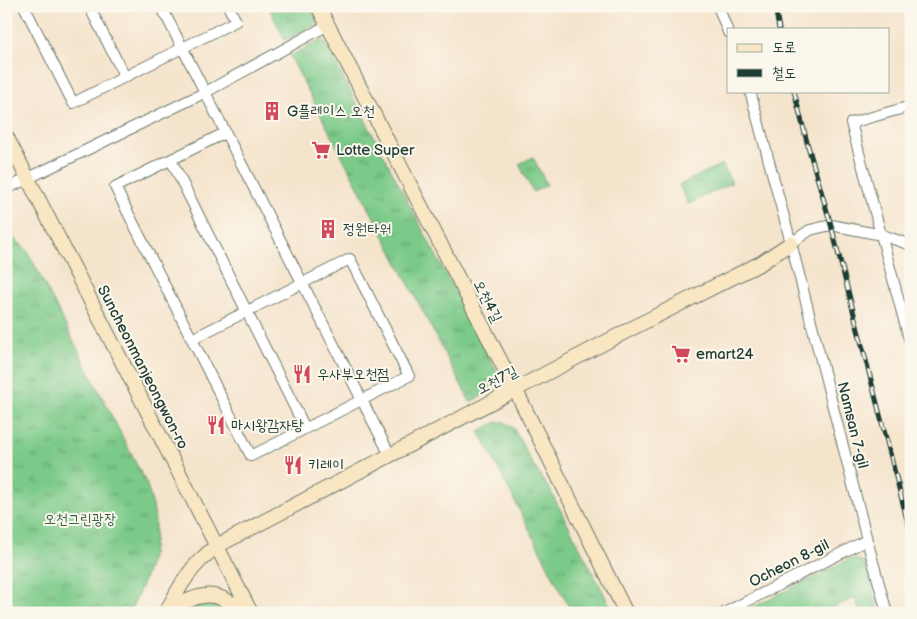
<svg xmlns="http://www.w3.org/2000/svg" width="917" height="619" font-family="'Balsamiq Sans','Poor Story',sans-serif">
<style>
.grass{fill:url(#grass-tufts);stroke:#4e845e}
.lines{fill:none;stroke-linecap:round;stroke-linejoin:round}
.street-casing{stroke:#6a7769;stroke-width:12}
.secondary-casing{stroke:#6a7769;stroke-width:16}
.street{stroke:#fff;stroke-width:10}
.secondary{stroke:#f9e7c3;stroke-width:14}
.rail-casing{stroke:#1f3d34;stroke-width:5}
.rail{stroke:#fbf7ec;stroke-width:3;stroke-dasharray:9;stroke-linecap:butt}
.labels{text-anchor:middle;stroke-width:4;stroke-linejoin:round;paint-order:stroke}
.poi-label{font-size:15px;fill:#1f3d34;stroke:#fbf7ec;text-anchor:start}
.street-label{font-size:15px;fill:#1f3d34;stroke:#fbf7ec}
.park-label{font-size:15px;fill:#366049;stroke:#fbf7ec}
</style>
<defs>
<pattern id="grass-tufts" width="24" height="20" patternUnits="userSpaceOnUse" patternTransform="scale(1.25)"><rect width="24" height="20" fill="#7cca89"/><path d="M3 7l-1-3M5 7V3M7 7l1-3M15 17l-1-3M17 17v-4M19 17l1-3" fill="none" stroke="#65a571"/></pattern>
</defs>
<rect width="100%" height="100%" fill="#fbf7ec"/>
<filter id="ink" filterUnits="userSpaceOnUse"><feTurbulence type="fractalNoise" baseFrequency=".02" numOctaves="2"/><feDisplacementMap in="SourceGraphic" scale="10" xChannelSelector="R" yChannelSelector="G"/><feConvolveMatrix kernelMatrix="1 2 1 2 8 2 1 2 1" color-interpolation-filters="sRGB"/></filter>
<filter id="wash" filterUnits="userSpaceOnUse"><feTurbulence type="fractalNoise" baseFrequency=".0096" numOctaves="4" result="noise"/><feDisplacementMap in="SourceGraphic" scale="20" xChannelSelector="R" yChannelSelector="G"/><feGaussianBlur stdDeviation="1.12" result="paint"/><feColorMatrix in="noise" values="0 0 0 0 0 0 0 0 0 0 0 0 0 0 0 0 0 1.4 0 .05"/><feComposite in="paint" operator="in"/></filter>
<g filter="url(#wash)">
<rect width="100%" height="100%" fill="#f5e4cc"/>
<path class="grass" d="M268,6H310L319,23L285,40Z
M323,39L498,374C497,392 484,394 470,402L290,56Z
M533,157L547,185L533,192L519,164Z
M722,164L732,183L688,204L679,185Z
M6,231L27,250L147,485C149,494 153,503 154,512C159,547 145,582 129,613H6Z
M497,422H505L514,429L532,463L550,490L614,613H572L479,431Z
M852,558L865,562L879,613H860L855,597L823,613H741Z
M205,603L217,605L228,613H189L198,605Z"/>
</g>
<g filter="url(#ink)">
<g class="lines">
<g class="street-casing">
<path id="street" d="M24,6L73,103L236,21L228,6
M89,6L125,77
M161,6L390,455
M718,6L728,32
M750,91L791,243L867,540L887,613
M911,106L851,123L911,346
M171,160L305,428
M6,189L204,93L328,25
M791,243L810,230L831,225L882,235L911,245
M192,339L350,259L409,376L251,456L115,187L225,133
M724,613L867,540"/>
</g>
<g class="secondary-casing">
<path id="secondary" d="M318,6L515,389L626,613
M6,136L251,613
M167,612C197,593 216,587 244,613
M166,613C180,585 191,565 217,546L646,321L761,263L791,243"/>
</g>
<use href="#street" class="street"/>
<use href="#secondary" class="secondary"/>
<g class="rail-casing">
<path id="rail" d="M775,6L779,29
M794,91L808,146L831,225L911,535"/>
</g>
<use href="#rail" class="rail"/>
</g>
</g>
<defs>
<g id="building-bare" transform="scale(1.5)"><path d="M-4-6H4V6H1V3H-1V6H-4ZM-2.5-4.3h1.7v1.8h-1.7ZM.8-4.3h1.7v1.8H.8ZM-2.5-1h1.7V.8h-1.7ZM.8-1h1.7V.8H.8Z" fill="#d1495b" stroke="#fbf7ec" stroke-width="2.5" paint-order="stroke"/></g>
<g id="supermarket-bare" transform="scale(1.5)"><path d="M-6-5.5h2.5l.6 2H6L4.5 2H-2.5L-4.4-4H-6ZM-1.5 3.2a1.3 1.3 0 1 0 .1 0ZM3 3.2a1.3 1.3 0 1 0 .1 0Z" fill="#d1495b" stroke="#fbf7ec" stroke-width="2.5" paint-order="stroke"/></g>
<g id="restaurant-bare" transform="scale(1.5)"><path d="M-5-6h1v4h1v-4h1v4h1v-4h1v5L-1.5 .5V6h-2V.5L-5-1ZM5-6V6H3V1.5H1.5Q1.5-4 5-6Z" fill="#d1495b" stroke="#fbf7ec" stroke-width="2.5" paint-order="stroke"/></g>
</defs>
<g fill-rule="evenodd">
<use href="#building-bare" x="272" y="111"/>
<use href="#supermarket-bare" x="321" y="150"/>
<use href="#building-bare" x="328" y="229"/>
<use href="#supermarket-bare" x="681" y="354"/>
<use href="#restaurant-bare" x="302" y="374"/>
<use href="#restaurant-bare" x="216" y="425"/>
<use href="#restaurant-bare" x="293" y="465"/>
</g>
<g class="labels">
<g class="poi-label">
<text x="287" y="116">G플레이스 오천</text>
<text x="336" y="155">Lotte Super</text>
<text x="343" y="234">정원타워</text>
<text x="696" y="359">emart24</text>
<text x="317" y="379">우사부오천점</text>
<text x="231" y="430">마시왕감자탕</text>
<text x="308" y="470">키레이</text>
</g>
<g class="street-label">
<text transform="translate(488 301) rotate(63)" y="5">오천4길</text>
<text transform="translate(143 367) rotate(63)" y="5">Suncheonmanjeongwon-ro</text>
<text transform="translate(497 380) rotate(-28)" y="5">오천7길</text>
<text transform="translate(853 425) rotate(76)" y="5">Namsan 7-gil</text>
<text transform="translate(789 563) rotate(-27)" y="5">Ocheon 8-gil</text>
</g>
<g class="park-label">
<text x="80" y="524">오천그린광장</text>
</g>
</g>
<rect width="917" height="619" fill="none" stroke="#fbf7ec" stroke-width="25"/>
<rect x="727" y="28" width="162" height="65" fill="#fbf7ec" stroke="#a3ada2"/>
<rect x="737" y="44" width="25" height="8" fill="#f9e7c3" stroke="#a3ada2"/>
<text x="772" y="52" font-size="15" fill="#1f3d34">도로</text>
<rect x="737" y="69" width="25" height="8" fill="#1f3d34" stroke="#a3ada2"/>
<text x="772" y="78" font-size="15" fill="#1f3d34">철도</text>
</svg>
